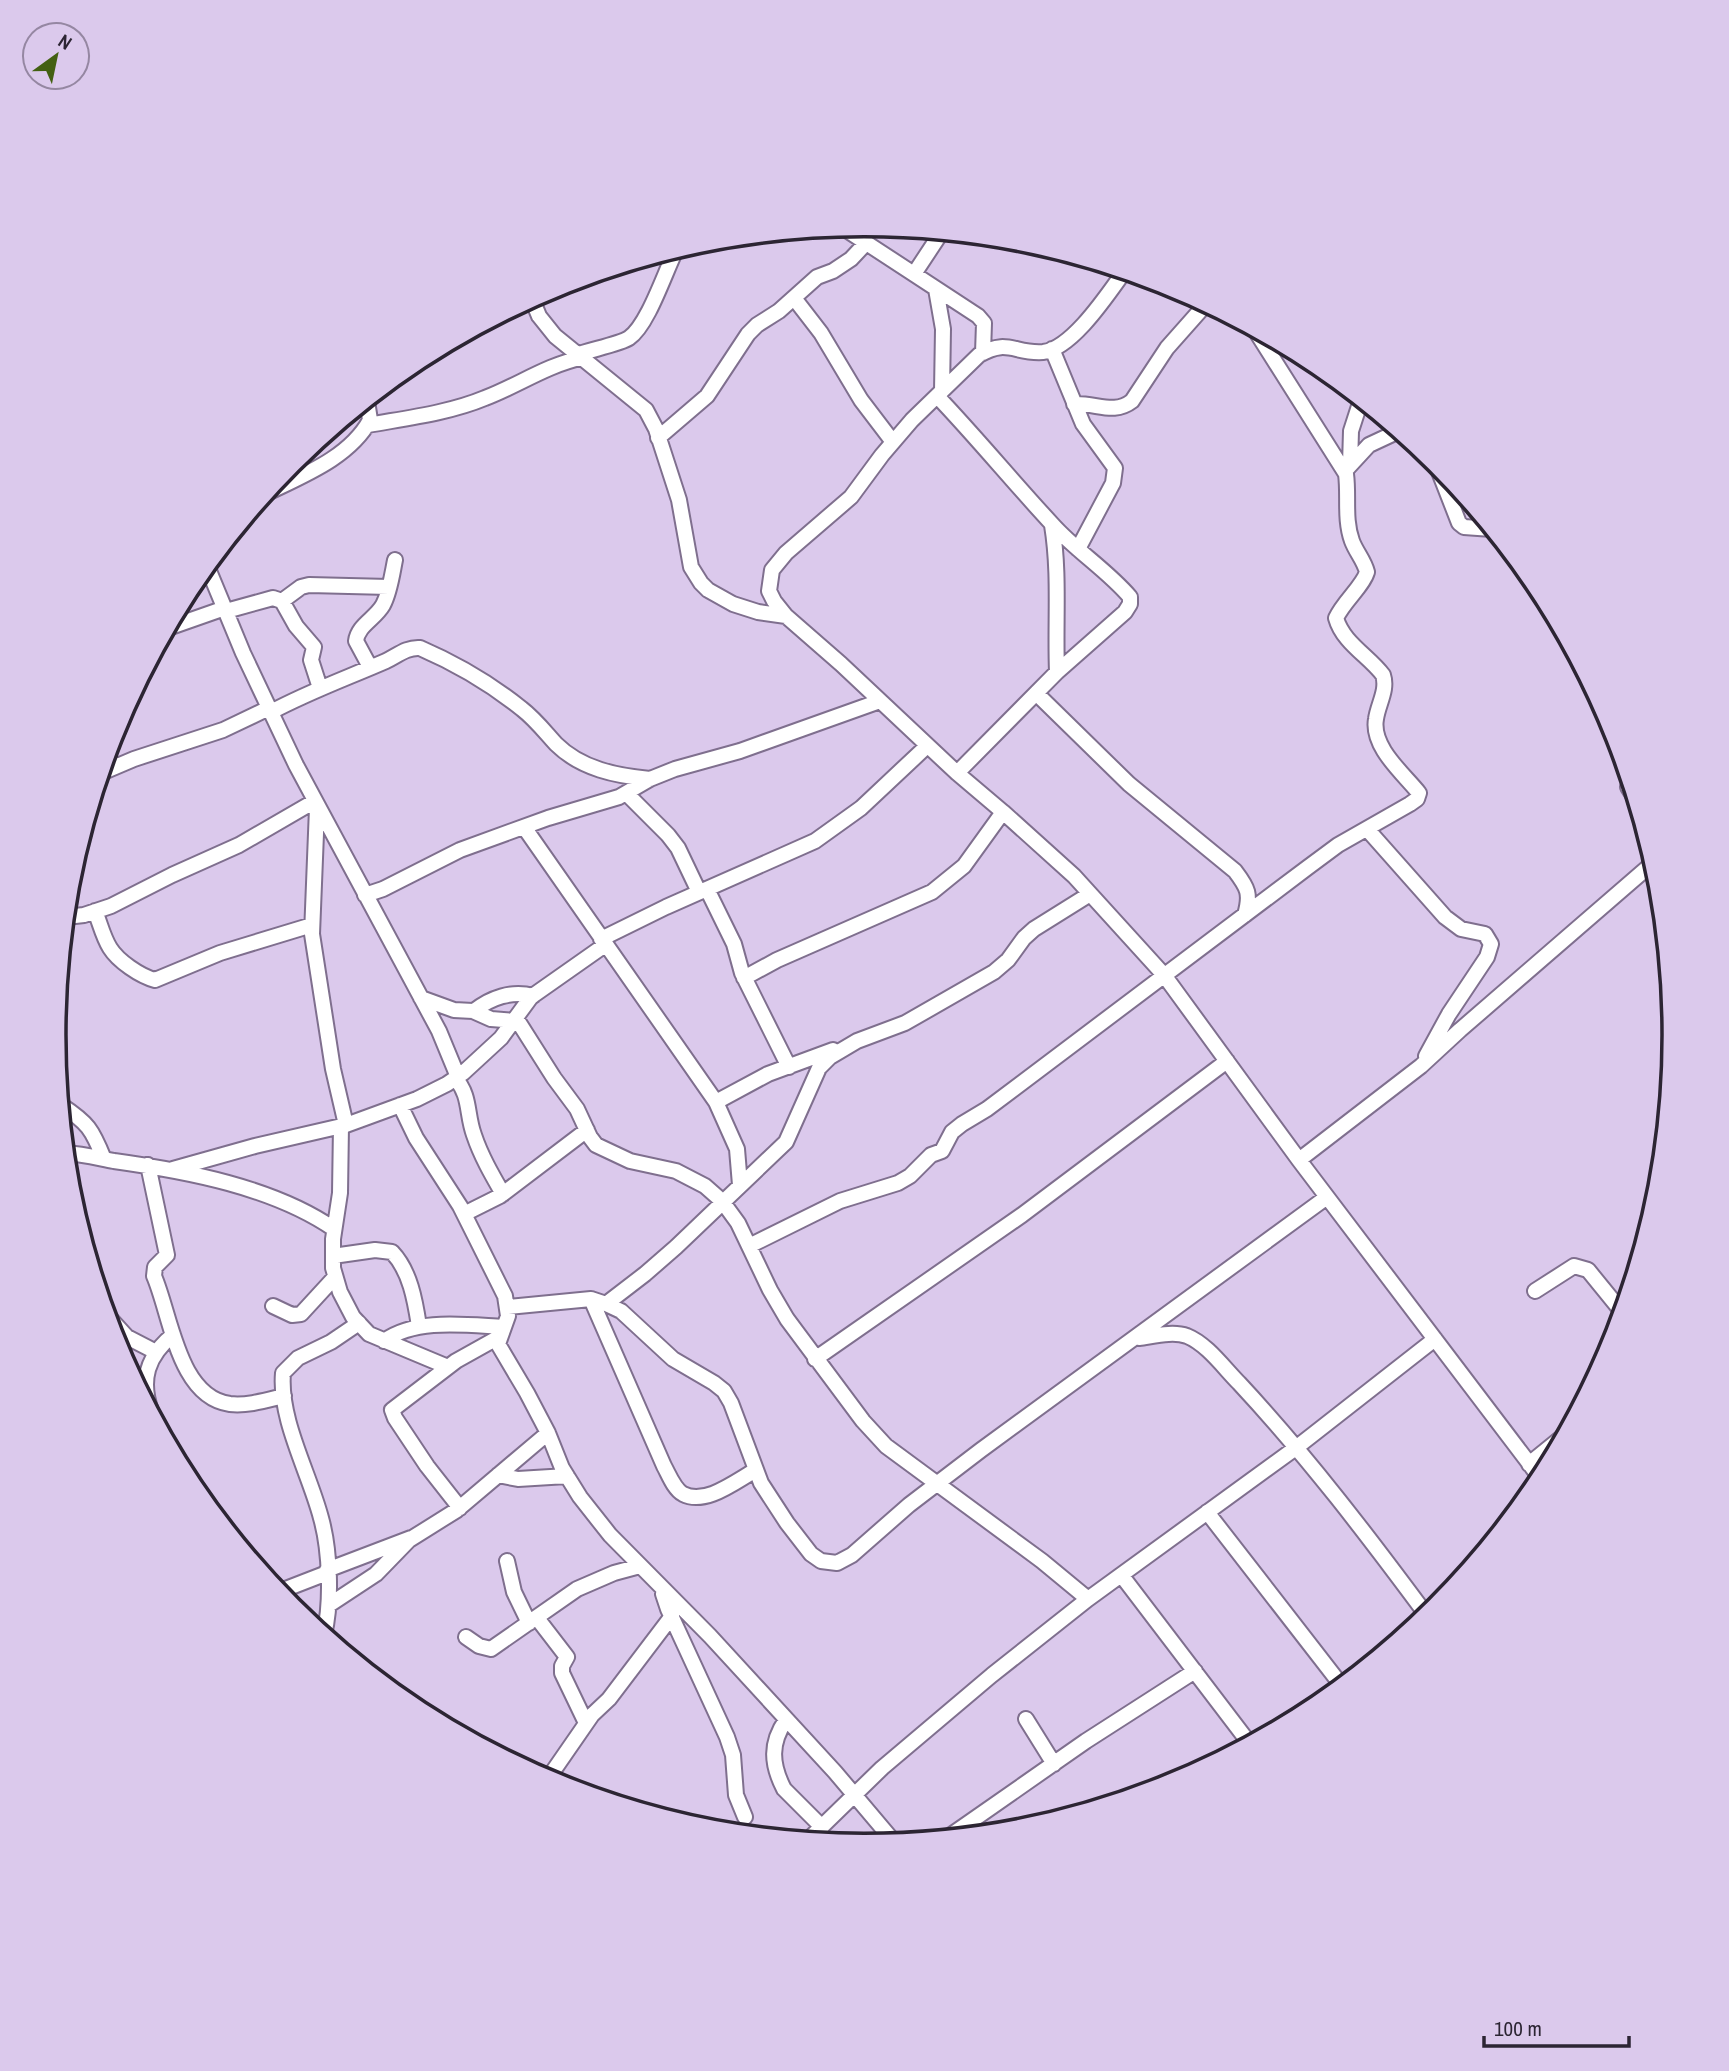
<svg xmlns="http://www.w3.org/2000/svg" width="1729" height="2071" font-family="'Archivo Narrow',sans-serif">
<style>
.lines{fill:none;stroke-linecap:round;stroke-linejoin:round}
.minor-casing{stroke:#7f6f8e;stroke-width:18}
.minor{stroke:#fff;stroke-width:14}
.rim{fill:none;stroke:#2c2533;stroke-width:3.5}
</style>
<rect width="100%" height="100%" fill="#dbc9ec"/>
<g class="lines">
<g class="minor-casing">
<path id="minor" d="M842,227L978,316L984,323L983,353
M1124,272C1108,294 1072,349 1043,352C1014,354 1008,338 979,355L912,420L882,455L851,497L786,553L772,570L769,591L774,601L786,616L841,664L957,773L1003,812L1074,876L1164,975L1299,1160L1541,1479
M914,274L941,233
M936,289L943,329L942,391
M794,298L821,333L861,400L893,442
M532,299L539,316L555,336L646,410L656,429L679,500L691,567L701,583L708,590L733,604L758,612L786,616
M1052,349L1083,424L1115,468L1113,483L1078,549
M576,355C589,350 620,344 629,338C648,325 665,272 676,250
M937,396C977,438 1013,482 1052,524C1076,551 1107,570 1130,597V604L1125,612L1057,672L957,773
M1074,404C1097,403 1114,415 1132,401L1167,348L1206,304
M368,425C407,418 449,413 485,398C517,386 547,365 581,358
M658,438L707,396L748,334L757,325L779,311L817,277L833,271L851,259L866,243
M1430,457L1436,464L1459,523L1464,527L1492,529
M1350,465L1351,431L1361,400
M1345,471L1369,445L1399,431
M267,493C304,475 350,457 370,420L367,401
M1052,525C1060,574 1055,622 1057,672
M207,566L243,653L296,765L439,1031L458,1077
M282,601L301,587L309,585L389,587
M226,611L273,598L282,601L296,626L314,647L311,660L320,688
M168,628L225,608
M370,667L356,641C358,625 375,619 383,605C390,592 392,575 395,560
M1037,694L1129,784L1235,871C1248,888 1251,894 1245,915
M271,712C308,692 347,678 386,661C398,655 407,647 420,648C457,664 491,684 522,709C535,719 545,732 556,744C581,769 617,776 650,779
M107,754L114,767
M101,773L134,759L223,730L269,708
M1630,781L1628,787L1636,800
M626,793L668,835L678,848L699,892
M317,808L312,934L333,1069L346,1125
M524,827L716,1102L737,1149L740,1185
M1367,829L1445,917L1461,929L1485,934L1491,944L1487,957L1449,1014L1426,1056
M707,889L734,944L742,973L789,1067
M365,895L383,889L460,850L548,818L619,797L650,779L675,769L740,751L880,701
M95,911C100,923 103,937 110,948C118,961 140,976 155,980L220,953L312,925
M66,917L84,915L111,906L172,875L239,845L315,801
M601,939L666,907L815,841L861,808L927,746
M744,978L777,960L932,892L964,866L1003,812
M421,998L454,1010L473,1011L491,1019L515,1021
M474,1011C490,998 512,990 533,996
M516,1018L554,1078L577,1109L590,1137L596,1145L630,1161L676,1171L705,1186L722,1201L738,1223L770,1290L787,1319L863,1421L886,1446L1042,1561L1088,1599
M455,1078C471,1096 466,1113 474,1135C481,1156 492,1175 503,1194
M716,1102L768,1074L833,1050
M61,1105C88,1123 92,1129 104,1159
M400,1105L416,1138L460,1206L505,1296L508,1316L498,1344L527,1393L548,1433L562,1468L580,1497L610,1535L710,1636L835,1772L895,1843
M341,1126L340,1193L333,1239V1268L340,1292L353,1317L369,1334L448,1367
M66,1153C82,1154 98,1158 114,1161C186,1171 273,1187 334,1229
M1299,1160L1421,1066L1460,1030L1654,862
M148,1165L167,1255L155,1267L154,1276C171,1315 178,1397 230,1404C248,1406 267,1400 284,1396
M173,1169L255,1146L346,1125L417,1099L447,1084L463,1073L501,1038L531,997L605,945
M464,1214L500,1196L587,1130
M749,1246L840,1201L898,1183L910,1176L931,1155L942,1151L952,1132L962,1124L987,1109L1307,868L1338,845L1410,804L1417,799L1419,793C1403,773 1371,747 1376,719C1378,704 1388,690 1383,675C1369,656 1343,643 1336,618C1344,601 1363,586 1367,572C1364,560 1356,552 1352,541C1344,519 1349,496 1346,474L1255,330
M333,1256L375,1250L392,1252C410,1271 415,1300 419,1326
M1535,1291L1574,1266L1588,1270L1623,1313
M591,1299L664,1466C669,1475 674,1489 683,1494C706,1506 737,1480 756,1470
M606,1304L645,1274L676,1247L786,1142L819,1068L830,1057L857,1041L905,1023L994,972L1008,960L1024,938L1034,929L1090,894
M273,1306L292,1315L301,1314L335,1277
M508,1307L591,1299L606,1304L621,1311L673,1359L714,1383L724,1391L731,1403L761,1483L787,1523L811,1554L821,1561L837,1563L852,1555L909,1505L981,1450L1327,1197
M106,1314L127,1337L156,1352
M1139,1338C1154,1336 1173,1331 1187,1336C1207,1344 1224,1368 1239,1383C1307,1456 1368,1536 1428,1617
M384,1341C416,1318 465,1325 503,1327
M815,1359L1022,1215L1227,1061
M151,1411C140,1380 147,1356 173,1335
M1529,1464L1566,1434
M498,1475L518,1479L567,1476
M460,1508L427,1466L395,1418L392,1410L456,1361L499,1337
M1207,1512L1342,1686
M507,1561L514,1592L529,1623
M327,1570L411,1538
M1122,1576L1250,1744
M278,1592L327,1573
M663,1594L668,1609L727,1737L733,1755L736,1795L745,1817
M329,1605L376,1574L409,1540L457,1510L548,1433
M537,1618L567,1657L562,1666V1673L586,1723
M324,1635C332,1602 330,1550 321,1518C309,1472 279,1420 283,1373L298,1358L331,1342L359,1323
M466,1637L479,1646L491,1649L577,1589L614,1573L640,1566
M1026,1719L1054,1764
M786,1720C770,1743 771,1764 784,1789L822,1827
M547,1780L592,1715L609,1699L672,1616
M947,1838L1086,1741L1195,1671
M808,1840L882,1768L992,1675L1088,1599L1297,1447L1435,1339"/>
</g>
<use href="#minor" class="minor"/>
</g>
<path d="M0 0H1729V2071H0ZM66 1035a798 798 0 1 1 1596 0a798 798 0 1 1-1596 0Z" fill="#dbc9ec" fill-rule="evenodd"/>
<path class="rim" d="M66 1035a798 798 0 1 1 1596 0a798 798 0 1 1-1596 0Z"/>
<g transform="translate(56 56) rotate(33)"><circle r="33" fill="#dbc9ec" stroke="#9587a2" stroke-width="2"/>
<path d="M0-5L12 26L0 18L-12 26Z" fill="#436012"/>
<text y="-10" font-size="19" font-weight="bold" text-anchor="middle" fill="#2c2533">N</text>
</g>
<path d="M1484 2036v10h145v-10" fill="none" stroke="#2c2533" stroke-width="3.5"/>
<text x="1494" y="2036" font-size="21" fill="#2c2533" stroke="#dbc9ec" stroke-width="5" paint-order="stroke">100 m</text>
</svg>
